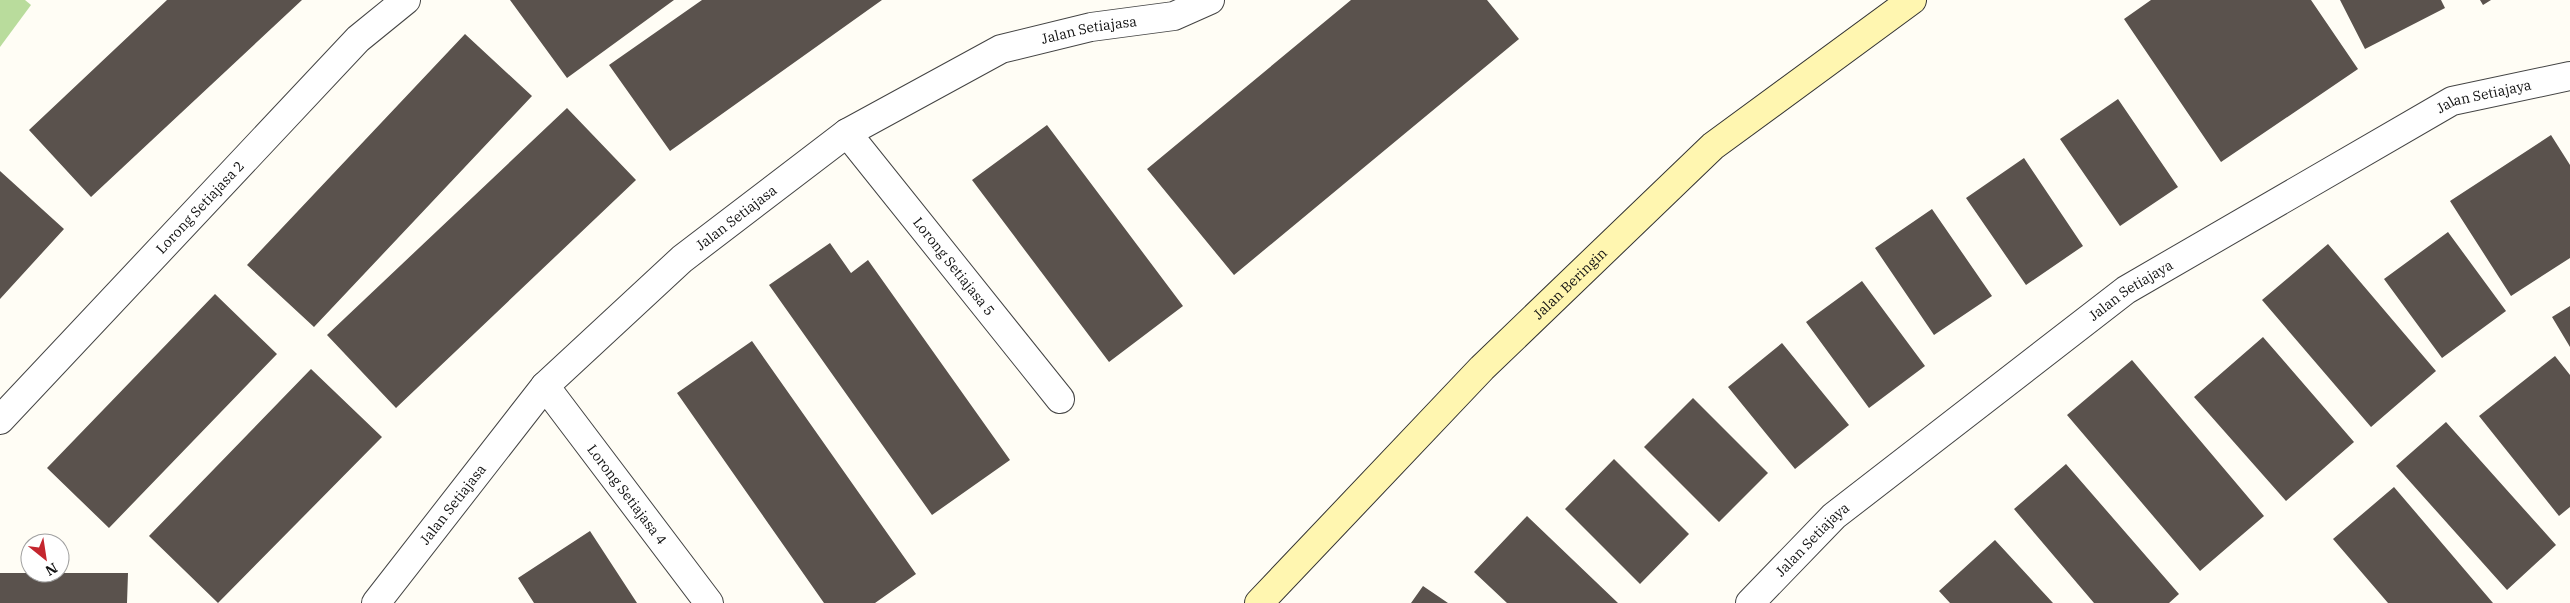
<svg xmlns="http://www.w3.org/2000/svg" width="2570" height="603" font-family="'IBM Plex Serif',serif">
<style>
.forest{fill:#b9dc9c}
.building{fill:#5a524d}
.lines{fill:none;stroke-linecap:round;stroke-linejoin:round}
.street-casing{stroke:#444;stroke-width:30}
.secondary-casing{stroke:#333;stroke-width:30}
.street{stroke:#fff;stroke-width:28}
.secondary{stroke:#fff6b0;stroke-width:28}
.labels{text-anchor:middle;stroke-width:5;stroke-linejoin:round;paint-order:stroke}
.street-label{font-size:14px;fill:#111;stroke:#fff}
</style>
<rect width="100%" height="100%" fill="#fffdf5"/>
<path class="forest" d="M0,0H25L31,5L0,47Z"/>
<path class="building" d="M167,0H302L91,197L29,130Z
M510,0H674L567,78Z
M702,0H882L670,151L609,65Z
M1351,0H1487L1519,39L1234,275L1147,169Z
M2151,0H2311L2358,69L2221,162L2124,19Z
M2340,0H2441L2445,8L2365,49Z
M2480,0H2491L2483,5Z
M465,34L532,96L314,327L247,265Z
M2118,99L2178,187L2120,226L2060,139Z
M567,108L636,180L396,408L327,335Z
M1047,125L1183,306L1109,362L972,180Z
M2551,135L2570,165V258L2511,296L2450,201Z
M2024,158L2083,246L2026,285L1966,198Z
M0,171L64,229L0,299Z
M1932,209L1992,296L1934,335L1875,248Z
M2448,232L2506,311L2442,358L2384,279Z
M830,243L851,273L868,260L1010,460L932,515L769,285Z
M2328,244L2436,371L2371,427L2262,300Z
M1862,281L1925,366L1869,408L1806,322Z
M215,294L277,354L109,528L47,468Z
M2570,306V347L2552,317Z
M2263,337L2354,442L2286,501L2194,397Z
M752,341L916,574L875,603H824L677,393Z
M1782,343L1849,425L1795,469L1728,387Z
M2555,356L2570,375V507L2559,516L2479,416Z
M2132,360L2264,516L2200,571L2067,415Z
M311,369L382,437L218,603L149,536Z
M1693,398L1768,473L1719,522L1644,447Z
M2446,422L2556,545L2507,590L2396,466Z
M1614,459L1689,534L1640,584L1565,509Z
M2066,464L2179,594L2169,603H2094L2014,509Z
M2394,487L2493,603H2388L2333,539Z
M1527,516L1618,603H1507L1474,572Z
M590,531L637,603H534L518,578Z
M1995,540L2053,603H1950L1939,591Z
M0,573H128L127,603H0Z
M1423,586L1448,603H1411Z"/>
<g class="lines">
<g class="street-casing">
<g id="street">
<path id="s1" d="M847,133L1060,399"/>
<path id="s2" d="M545,386L709,603"/>
<path id="s3" d="M0,420L358,39L406,0"/>
<path id="s4" d="M376,603L545,386L682,259L847,133L1001,49L1091,27L1174,16L1210,0"/>
<path id="s5" d="M1750,603L1834,516L2126,290L2452,101L2570,76"/>
</g>
</g>
<g class="secondary-casing">
<g id="secondary">
<path id="s6" d="M1259,603L1482,368L1713,146L1912,0"/>
</g>
</g>
<use href="#street" class="street"/>
<use href="#secondary" class="secondary"/>
</g>
<g class="labels">
<g class="street-label">
<text dy="5" stroke="none"><textPath href="#s4" startOffset="935">Jalan Setiajasa</textPath></text>
<text dy="5" stroke="none"><textPath href="#s5" startOffset="899">Jalan Setiajaya</textPath></text>
<text dy="5" stroke="none"><textPath href="#s3" startOffset="292">Lorong Setiajasa 2</textPath></text>
<text dy="5" stroke="none"><textPath href="#s4" startOffset="530">Jalan Setiajasa</textPath></text>
<text dy="5" stroke="none"><textPath href="#s1" startOffset="171">Lorong Setiajasa 5</textPath></text>
<text dy="5" stroke="none"><textPath href="#s6" startOffset="446">Jalan Beringin</textPath></text>
<text dy="5" stroke="none"><textPath href="#s5" startOffset="494">Jalan Setiajaya</textPath></text>
<text dy="5" stroke="none"><textPath href="#s2" startOffset="136">Lorong Setiajasa 4</textPath></text>
<text dy="5" stroke="none"><textPath href="#s4" startOffset="125">Jalan Setiajasa</textPath></text>
<text dy="5" stroke="none"><textPath href="#s5" startOffset="89">Jalan Setiajaya</textPath></text>
</g>
</g>
<g transform="translate(45 558) rotate(150)"><circle r="24" fill="#ffffff" stroke="#a0a0a0"/>
<path d="M0-4L9 19L0 12L-9 19Z" fill="#c4262e"/>
<text y="-8" font-size="14" font-weight="bold" text-anchor="middle" fill="#111111">N</text>
</g>
</svg>
